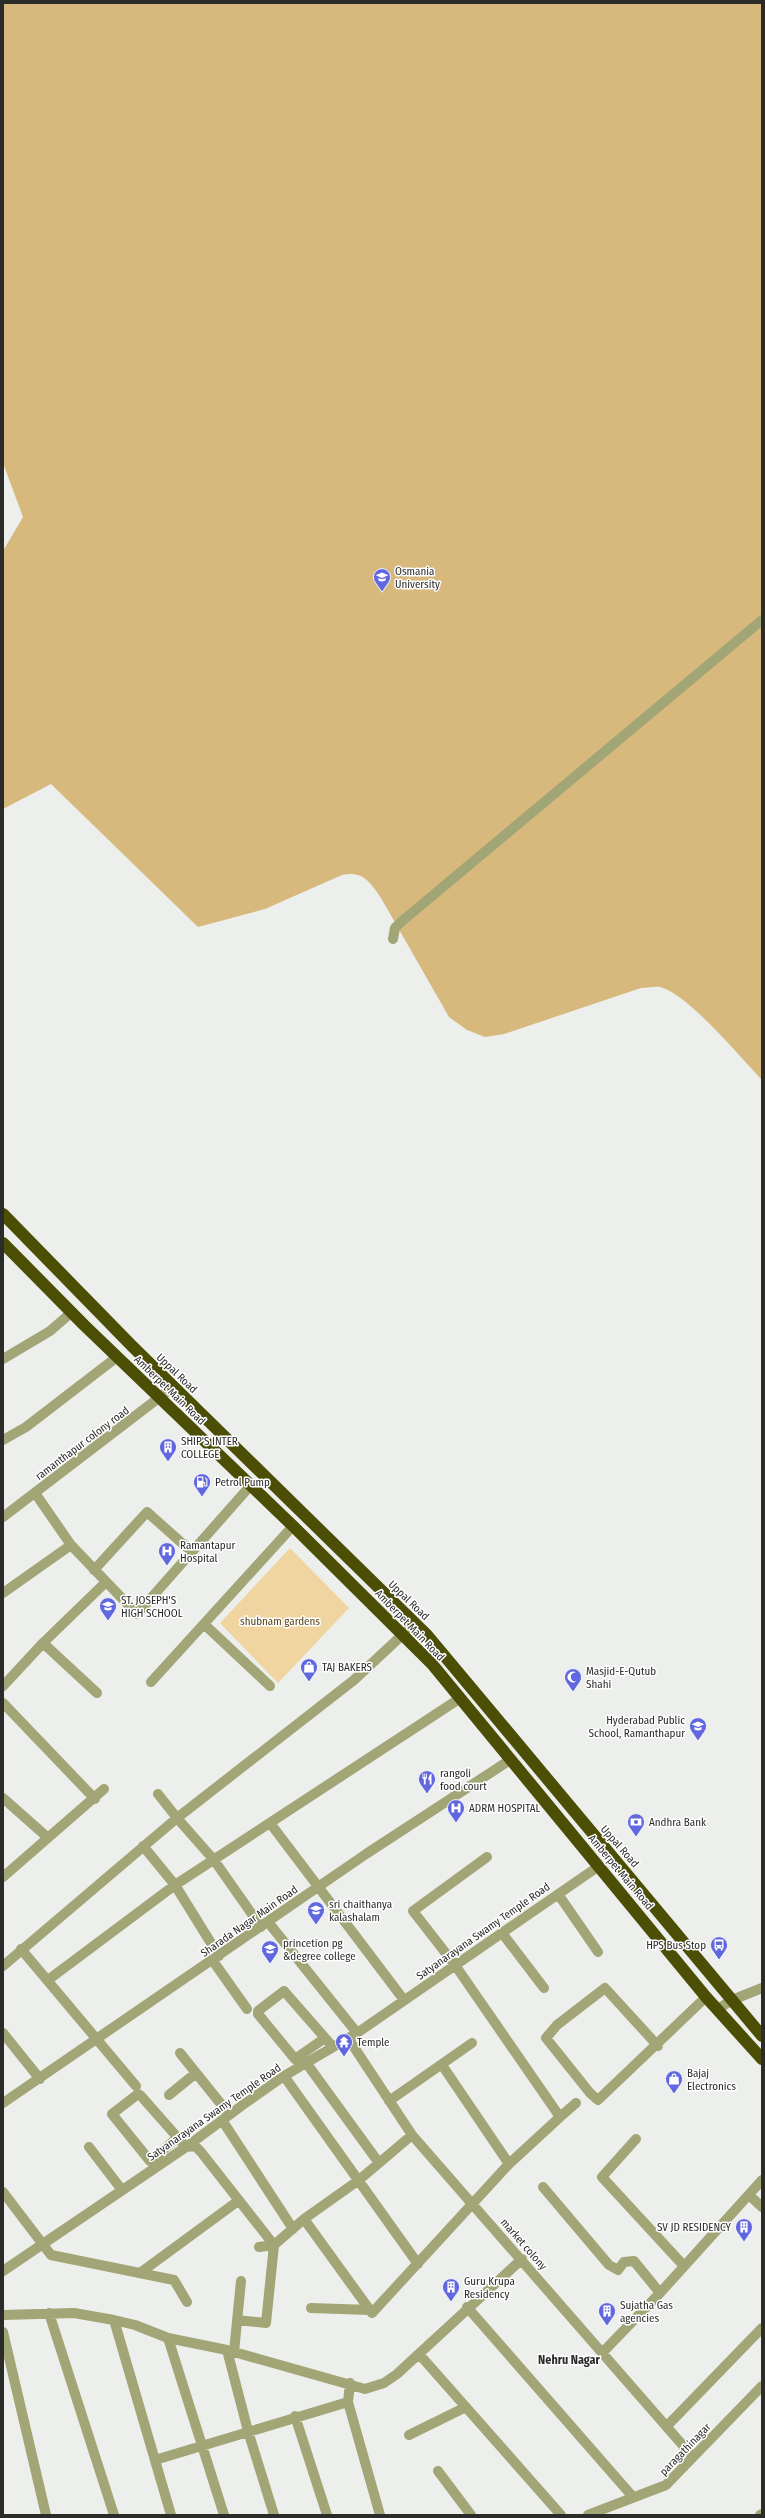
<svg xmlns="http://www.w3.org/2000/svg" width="765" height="2518" font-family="'Fira Sans Condensed',sans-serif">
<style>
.green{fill:#f0d5a0}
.forest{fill:#d7b97d}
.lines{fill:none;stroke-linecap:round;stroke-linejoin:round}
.street{stroke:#a2a575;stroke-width:10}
.highway{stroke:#4c4e05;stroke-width:12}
.labels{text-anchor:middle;stroke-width:3;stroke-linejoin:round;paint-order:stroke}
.poi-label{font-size:11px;fill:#2b2c2a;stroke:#fff;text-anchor:start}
.street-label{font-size:11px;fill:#2b2c2a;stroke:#fff}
.park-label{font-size:11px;fill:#564112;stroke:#fff}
.neighbourhood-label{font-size:12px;font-weight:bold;fill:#2b2c2a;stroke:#fff}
</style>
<rect width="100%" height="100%" fill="#ecefeb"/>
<path class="green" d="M290,1548L349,1608L278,1683L220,1623Z"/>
<path class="forest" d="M3,3H762V1080C741,1058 687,993 660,987C654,986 647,988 641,988L504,1034L485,1037L467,1030L449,1017L381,898C369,881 363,871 342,875L265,909L198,927L51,784L3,809V551L23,517L3,463Z"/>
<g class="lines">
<path class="street" d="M393,939L395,928L401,922L762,620
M3,1359L50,1331L72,1312
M3,1440L26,1427L117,1357
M35,1493L71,1545L137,1614L251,1485
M3,1517L173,1387
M94,1570L147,1512L192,1552
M3,1593L71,1545
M204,1624L270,1686
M43,1643L97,1693
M151,1682L293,1526
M3,1686L43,1643L106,1582
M3,1703L95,1799
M158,1794L177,1818L214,1860L261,1927
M3,1798L47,1837
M270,1823L404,2000
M143,1846L175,1885L219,1956
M3,1877L104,1789
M558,1894L598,1952
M268,1922L357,2033
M502,1933L544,1988
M21,1949L136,2086
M213,1961L247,2009
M3,1966L177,1818L354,1680L414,1624
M48,1980L175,1885L459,1699
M718,2009L732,2000L762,1988
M3,2033L40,2079
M325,2038L295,2059L258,2014V2011L284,1991L333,2047
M348,2038L412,2135L693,2457
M658,2046L605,1988L557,2025L546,2038L590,2093L598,2100L706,1997
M180,2053L229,2114
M307,2064L379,2163
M442,2065L509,2164
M284,2076L418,2264
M169,2095L196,2073
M389,2101L472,2043
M3,2103L366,1854L510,1760
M560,2117L576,2103
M222,2120L293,2229
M177,2138L150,2161L112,2114L138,2094L141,2096L186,2147L195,2146L201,2152L274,2245L304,2219L359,2180L412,2135
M636,2139L602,2177L684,2266
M89,2147L122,2190
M543,2187L609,2265L618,2270L624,2262L634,2261L660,2293
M3,2192L51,2255L174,2280L187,2302
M749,2195L762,2207
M304,2219L372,2313L509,2164L560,2117L455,1965L413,1911L487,1857
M3,2271L186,2147L244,2104L284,2076L357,2033L599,1866
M140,2273L238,2201
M467,2307L633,2497
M311,2308L370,2310
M49,2313L114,2515
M3,2315L74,2313L114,2320L135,2325L168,2338L227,2350L365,2389L384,2383L397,2374L522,2259
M114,2320L171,2515
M237,2320L266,2323L274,2245L259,2247
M3,2332L46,2515
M168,2338L224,2515
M227,2350L248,2431L274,2515
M234,2352L241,2281
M602,2353L660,2293L762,2180
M419,2354L561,2515
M350,2383L348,2402L380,2515
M295,2416L327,2515
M667,2426L762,2328
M409,2435L466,2407
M155,2460L348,2402
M438,2471L471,2515
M588,2515L666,2485L762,2386
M760,2515L762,2514"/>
<path class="highway" d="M3,1214L132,1346L427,1635L762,2036
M3,1243L84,1325L293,1526L432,1664L706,1997L762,2059"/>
</g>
<defs>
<g id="university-pin" transform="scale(0.9)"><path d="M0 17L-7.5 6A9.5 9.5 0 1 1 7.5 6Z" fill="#6067df" stroke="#fff"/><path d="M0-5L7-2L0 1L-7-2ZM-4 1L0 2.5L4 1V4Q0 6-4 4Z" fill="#fff"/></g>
<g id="building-pin" transform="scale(0.9)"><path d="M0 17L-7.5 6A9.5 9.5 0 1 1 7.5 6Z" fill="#6067df" stroke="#fff"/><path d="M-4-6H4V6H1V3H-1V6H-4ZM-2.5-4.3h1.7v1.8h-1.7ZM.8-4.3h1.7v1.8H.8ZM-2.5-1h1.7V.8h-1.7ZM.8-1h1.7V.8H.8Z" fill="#fff"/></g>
<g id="fuel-pin" transform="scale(0.9)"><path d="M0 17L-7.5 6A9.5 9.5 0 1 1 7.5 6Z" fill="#6067df" stroke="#fff"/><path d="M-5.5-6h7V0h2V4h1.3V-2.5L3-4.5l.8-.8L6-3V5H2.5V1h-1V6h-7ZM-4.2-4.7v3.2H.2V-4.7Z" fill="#fff"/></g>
<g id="hospital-pin" transform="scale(0.9)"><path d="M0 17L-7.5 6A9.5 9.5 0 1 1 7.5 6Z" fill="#6067df" stroke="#fff"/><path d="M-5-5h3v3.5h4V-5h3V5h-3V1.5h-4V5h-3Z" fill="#fff"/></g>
<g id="school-pin" transform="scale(0.9)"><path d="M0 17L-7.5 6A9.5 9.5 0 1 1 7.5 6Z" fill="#6067df" stroke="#fff"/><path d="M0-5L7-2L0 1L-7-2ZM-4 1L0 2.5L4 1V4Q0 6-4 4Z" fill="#fff"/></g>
<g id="shop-pin" transform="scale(0.9)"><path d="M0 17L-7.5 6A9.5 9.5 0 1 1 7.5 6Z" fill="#6067df" stroke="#fff"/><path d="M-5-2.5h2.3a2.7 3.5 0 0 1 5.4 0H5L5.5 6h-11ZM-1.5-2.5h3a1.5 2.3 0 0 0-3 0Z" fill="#fff"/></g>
<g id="mosque-pin" transform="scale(0.9)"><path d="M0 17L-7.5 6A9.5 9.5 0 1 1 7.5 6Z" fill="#6067df" stroke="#fff"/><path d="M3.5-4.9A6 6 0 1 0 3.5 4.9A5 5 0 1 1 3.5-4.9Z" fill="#fff"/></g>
<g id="restaurant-pin" transform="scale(0.9)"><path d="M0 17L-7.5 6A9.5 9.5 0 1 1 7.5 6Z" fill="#6067df" stroke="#fff"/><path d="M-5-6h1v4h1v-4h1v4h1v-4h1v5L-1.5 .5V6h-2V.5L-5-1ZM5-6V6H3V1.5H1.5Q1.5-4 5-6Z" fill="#fff"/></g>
<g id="bank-pin" transform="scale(0.9)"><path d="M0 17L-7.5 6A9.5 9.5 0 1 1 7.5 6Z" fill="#6067df" stroke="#fff"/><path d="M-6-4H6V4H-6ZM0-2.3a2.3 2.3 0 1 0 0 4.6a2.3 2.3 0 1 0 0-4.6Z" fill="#fff"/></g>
<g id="bus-pin" transform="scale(0.9)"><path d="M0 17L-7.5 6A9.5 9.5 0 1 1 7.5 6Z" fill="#6067df" stroke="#fff"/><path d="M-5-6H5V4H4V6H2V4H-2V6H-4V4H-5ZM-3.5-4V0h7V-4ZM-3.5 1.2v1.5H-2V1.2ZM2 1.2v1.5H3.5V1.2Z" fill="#fff"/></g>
<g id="temple-pin" transform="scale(0.9)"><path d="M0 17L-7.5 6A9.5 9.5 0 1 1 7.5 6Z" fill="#6067df" stroke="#fff"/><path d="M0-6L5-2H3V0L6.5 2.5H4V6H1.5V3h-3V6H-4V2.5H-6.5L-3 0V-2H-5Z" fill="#fff"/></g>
</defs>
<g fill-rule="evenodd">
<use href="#university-pin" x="382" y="577"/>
<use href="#building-pin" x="168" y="1447"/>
<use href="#fuel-pin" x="202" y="1482"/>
<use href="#hospital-pin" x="167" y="1551"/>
<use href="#school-pin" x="108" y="1606"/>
<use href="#shop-pin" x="309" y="1667"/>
<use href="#mosque-pin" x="573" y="1677"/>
<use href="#school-pin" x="698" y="1726"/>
<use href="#restaurant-pin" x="427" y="1779"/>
<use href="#hospital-pin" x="456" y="1808"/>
<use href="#bank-pin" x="636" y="1822"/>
<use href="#university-pin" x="316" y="1910"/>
<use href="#bus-pin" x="719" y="1945"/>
<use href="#university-pin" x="270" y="1949"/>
<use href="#temple-pin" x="344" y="2042"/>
<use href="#shop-pin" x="674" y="2079"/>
<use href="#building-pin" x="744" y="2227"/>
<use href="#building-pin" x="451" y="2287"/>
<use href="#building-pin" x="607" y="2311"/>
</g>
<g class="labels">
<g class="poi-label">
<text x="395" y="575">Osmania<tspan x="395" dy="13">University</tspan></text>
<text x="181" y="1445">SHIP'S INTER<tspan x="181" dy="13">COLLEGE</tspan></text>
<text x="215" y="1486">Petrol Pump</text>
<text x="180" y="1549">Ramantapur<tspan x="180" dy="13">Hospital</tspan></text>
<text x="121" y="1604">ST. JOSEPH'S<tspan x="121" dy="13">HIGH SCHOOL</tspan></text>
<text x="322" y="1671">TAJ BAKERS</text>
<text x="586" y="1675">Masjid-E-Qutub<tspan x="586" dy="13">Shahi</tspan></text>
<text x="685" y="1724" text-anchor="end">Hyderabad Public<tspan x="685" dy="13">School, Ramanthapur</tspan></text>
<text x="440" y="1777">rangoli<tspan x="440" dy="13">food court</tspan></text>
<text x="469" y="1812">ADRM HOSPITAL</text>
<text x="649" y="1826">Andhra Bank</text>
<text x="329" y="1908">sri chaithanya<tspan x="329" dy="13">kalashalam</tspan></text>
<text x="283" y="1947">princetion pg<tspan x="283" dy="13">&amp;degree college</tspan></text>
<text x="706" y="1949" text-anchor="end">HPS Bus Stop</text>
<text x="357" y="2046">Temple</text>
<text x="687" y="2077">Bajaj<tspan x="687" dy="13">Electronics</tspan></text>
<text x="731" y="2231" text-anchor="end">SV JD RESIDENCY</text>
<text x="464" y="2285">Guru Krupa<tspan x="464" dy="13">Residency</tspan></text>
<text x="620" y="2309">Sujatha Gas<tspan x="620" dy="13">agencies</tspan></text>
</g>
<g class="street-label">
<text transform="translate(177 1373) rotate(44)" y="4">Uppal Road</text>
<text transform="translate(170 1390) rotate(44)" y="4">Amberpet Main Road</text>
<text transform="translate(82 1443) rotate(-37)" y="4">ramanthapur colony road</text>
<text transform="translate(409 1600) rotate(44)" y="4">Uppal Road</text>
<text transform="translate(410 1625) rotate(46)" y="4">Amberpet Main Road</text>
<text transform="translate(620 1846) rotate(49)" y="4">Uppal Road</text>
<text transform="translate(621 1872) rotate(50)" y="4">Amberpet Main Road</text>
<text transform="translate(249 1921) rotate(-35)" y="4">Sharada Nagar Main Road</text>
<text transform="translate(483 1931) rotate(-35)" y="4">Satyanarayana Swamy Temple Road</text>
<text transform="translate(214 2112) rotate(-35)" y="4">Satyanarayana Swamy Temple Road</text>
<text transform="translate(524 2244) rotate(49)" y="4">market colony</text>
<text transform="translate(685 2449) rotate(-46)" y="4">paragathinagar</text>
</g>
<g class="park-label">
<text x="280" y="1625">shubnam gardens</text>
</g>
<g class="neighbourhood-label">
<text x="569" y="2364">Nehru Nagar</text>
</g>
</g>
<rect width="765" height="2518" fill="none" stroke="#2b2c2a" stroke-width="8"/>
</svg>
